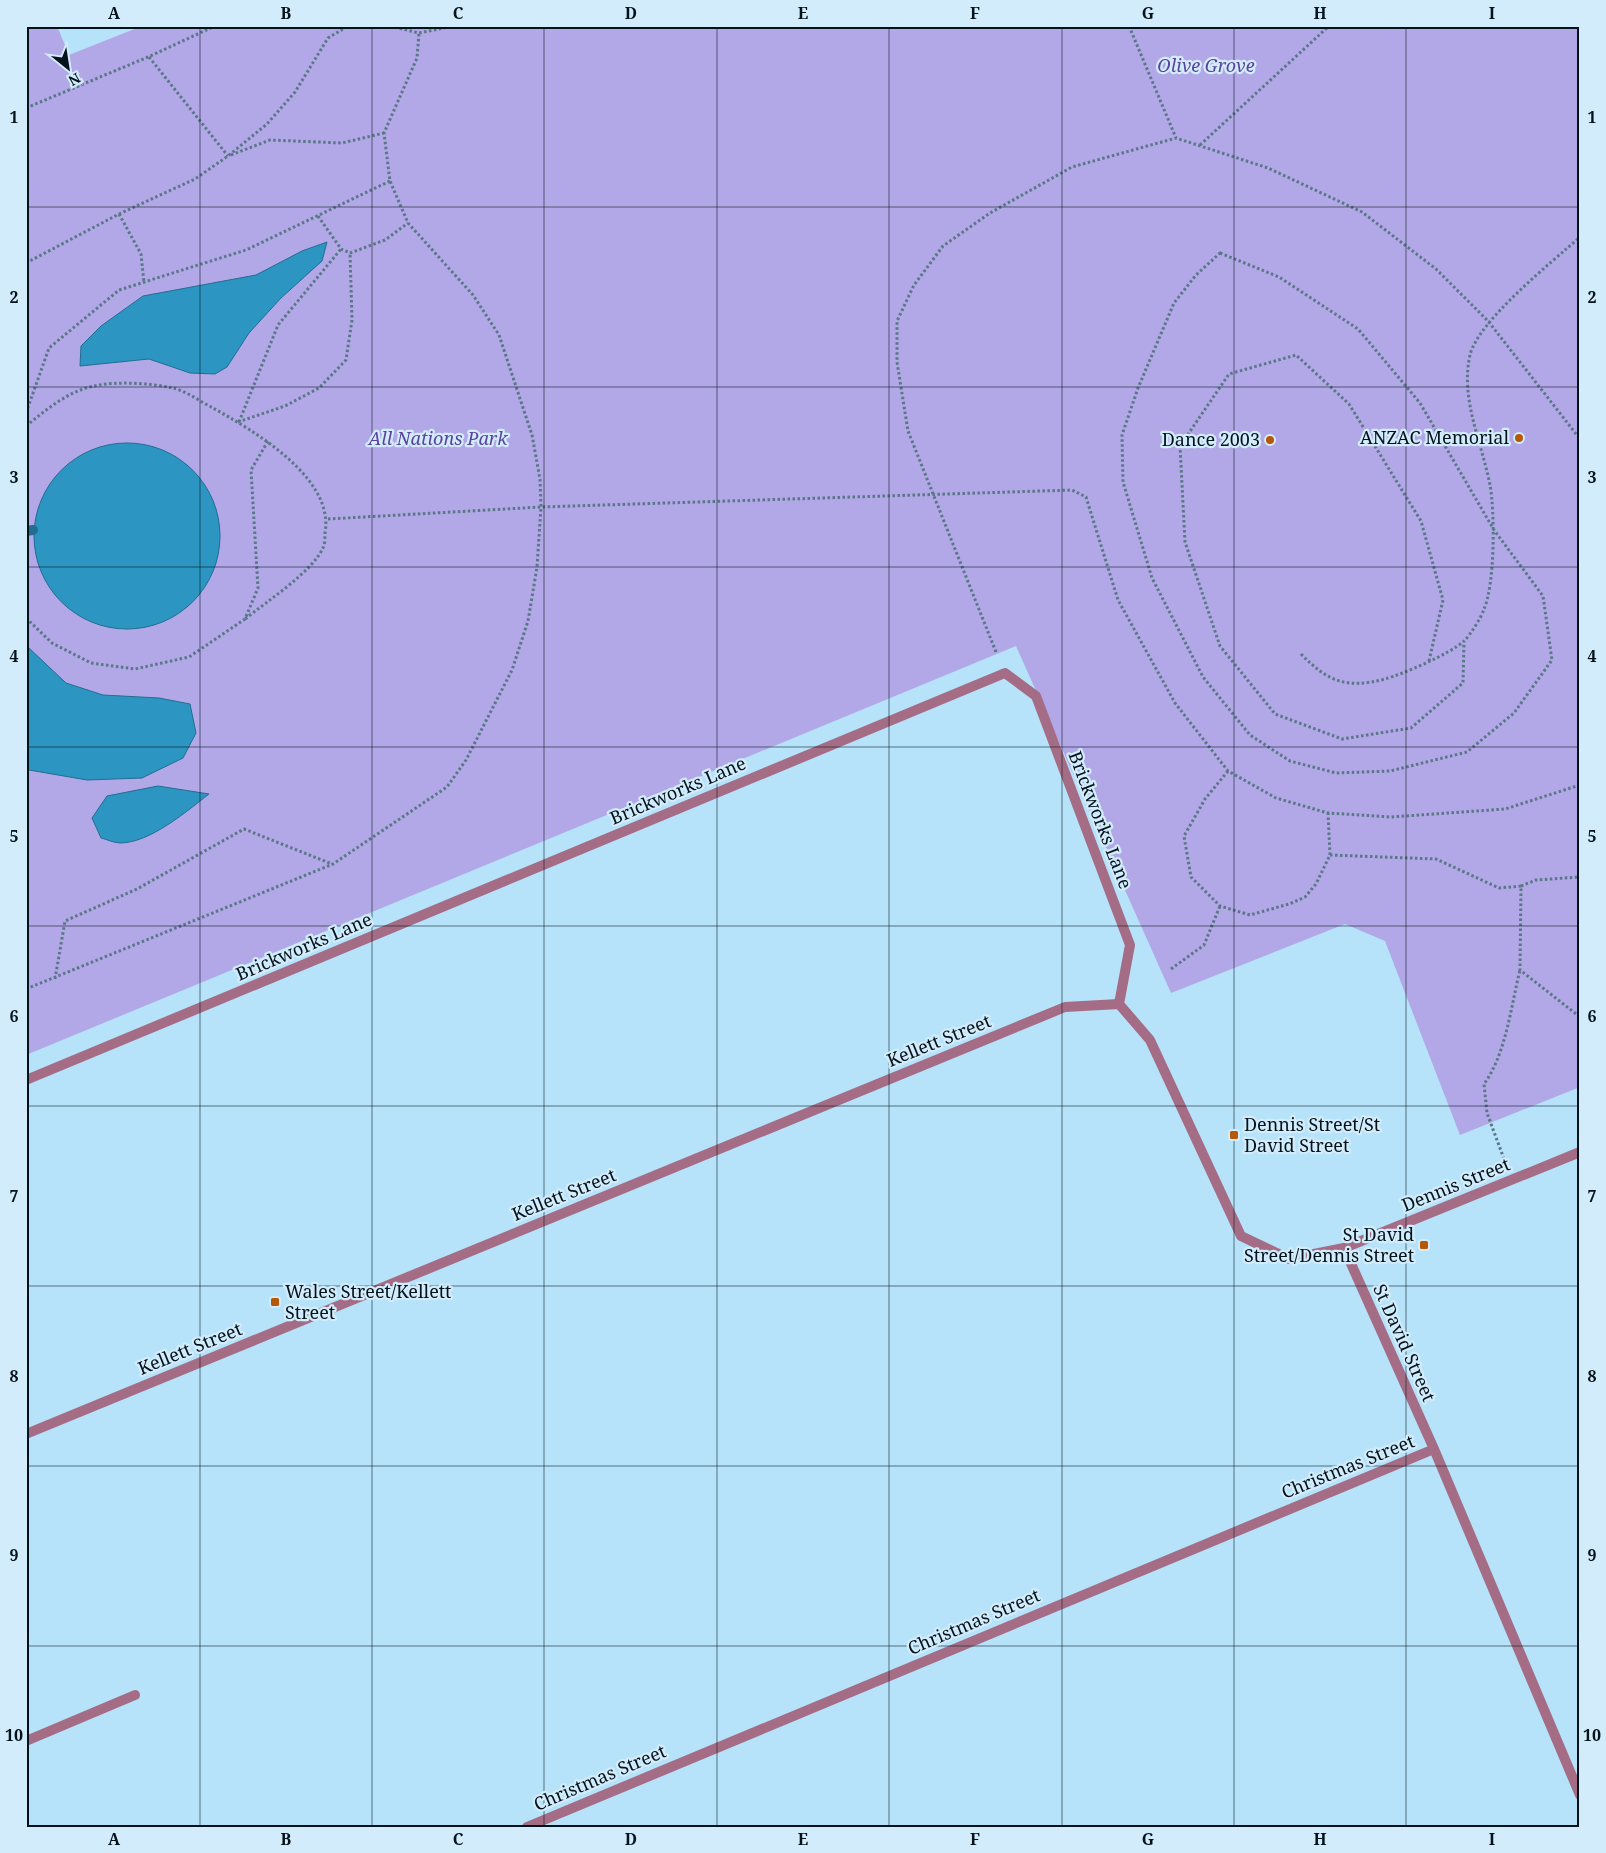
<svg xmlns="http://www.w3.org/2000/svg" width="1606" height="1853" font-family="'Noto Serif',serif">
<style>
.green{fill:#b2a7e7}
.water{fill:#2d95c2;stroke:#216e90}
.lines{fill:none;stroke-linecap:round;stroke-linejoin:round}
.stream{stroke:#216e90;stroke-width:10}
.path{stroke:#5a7787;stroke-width:3;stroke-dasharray:2.5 2.5;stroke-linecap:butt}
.service{stroke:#a56d85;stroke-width:10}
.minor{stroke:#a56d85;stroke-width:10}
.grid{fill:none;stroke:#04131b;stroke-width:1;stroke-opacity:0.55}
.poi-dot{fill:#b65907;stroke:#d2ecfb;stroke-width:2}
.labels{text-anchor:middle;stroke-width:4.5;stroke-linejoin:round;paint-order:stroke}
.park-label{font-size:18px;font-style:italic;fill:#5a429e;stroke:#d2ecfb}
.poi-label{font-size:18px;fill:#04131b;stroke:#d2ecfb;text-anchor:end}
.street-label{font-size:18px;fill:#04131b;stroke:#d2ecfb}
.neatline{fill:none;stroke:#04131b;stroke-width:2}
.grid-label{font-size:16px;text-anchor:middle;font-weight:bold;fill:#04131b}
</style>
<rect width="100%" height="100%" fill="#b6e2fa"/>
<path class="green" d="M26,26H57L69,55L142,26H1580V1087L1460,1135L1385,941L1345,924L1171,993L1016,646L26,1055Z"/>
<path class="water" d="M327,242L322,261L281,298L249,333L227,367L215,374L190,373L149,359L80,366L81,346L101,326L143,296L256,275L302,251Z
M34 536a93 93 0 1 1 186 0a93 93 0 1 1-186 0Z
M29,648L66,683L103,695L159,698L190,704L196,733L183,758L142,778L87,780L29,770L26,767V652Z
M158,786L209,794C187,811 150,843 120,843C114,843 106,839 101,838L92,818L107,796Z"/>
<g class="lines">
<path class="stream" d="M26,531L33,530"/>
<path class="path" d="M390,26L419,33L454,26
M1129,26L1176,138
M149,57L228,156
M26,108L148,57L215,26
M1200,145L1329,26
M231,155L270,140L342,143L384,133
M119,214L141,254L144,283
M318,216L341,249L350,253L385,240L408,223
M1220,253L1279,277L1358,329L1420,403L1494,530L1543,596L1552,660L1514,713L1467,752L1390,771L1336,773L1290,761L1250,735L1203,677L1152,578L1123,482L1122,435L1138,388L1174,303L1196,275Z
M26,263L119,214L195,179L228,156L267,124L295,92L328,38L348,26
M26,413L49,348L119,290L246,250L390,181
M238,422L285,406L319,388L346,360L352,320L350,253
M239,422L278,325L341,249
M26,426C46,410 68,391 94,386C118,381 149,383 173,388C186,391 201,402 213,408C254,431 335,478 325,533C325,538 325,544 323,548C312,572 266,602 245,619
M328,519L541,507L1072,490L1086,497L1118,600L1175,703L1228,771L1276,798L1328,813L1391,817L1505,809L1580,785
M26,618L52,643L91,663L135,669L189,657L245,619L258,588L251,470L268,441
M996,652L908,431L897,362V321L914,285L943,246L990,213L1072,167L1176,138L1268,168L1362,212L1436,269L1488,321L1580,439
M1301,654C1328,682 1347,689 1385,679C1403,674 1450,654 1464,641C1471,634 1481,618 1484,609C1495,584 1495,512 1490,485C1482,443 1460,399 1470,355C1478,321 1552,262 1580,237
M1429,661L1443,600L1421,521L1349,404L1296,355L1229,374L1180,446L1185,542L1220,646L1275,714L1342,739L1411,728L1463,683L1464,641
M1228,771L1205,799L1184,836L1191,877L1220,906L1250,915L1289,904L1305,897L1316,884L1330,855L1328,813
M1330,855L1436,859L1499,888L1521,886L1520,970L1580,1017
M1521,886L1536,880L1580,877
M1171,969L1204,945L1220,906
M55,979L65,921L137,889L244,829L332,864
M26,989L333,864L447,787L466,760L512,670L528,621L537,567L541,507L540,479L532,435L499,335L473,295L408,223L390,181L384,133L417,58L419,33
M1504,1159L1487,1113L1484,1084C1506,1054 1511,1006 1520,970"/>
<path class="service" d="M26,1741L135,1695"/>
<path class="minor" d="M1119,1004L1150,1040L1241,1236L1289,1259L1344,1248L1580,1152
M26,1080L1005,673L1036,696L1130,945L1119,1004
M1344,1248L1434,1449L1580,1795
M26,1434L1065,1007L1119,1004
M527,1827L1434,1449"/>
</g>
<path class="grid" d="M200,26V1827M372,26V1827M544,26V1827M717,26V1827M889,26V1827M1062,26V1827M1234,26V1827M1406,26V1827M26,207H1580M26,387H1580M26,567H1580M26,747H1580M26,926H1580M26,1106H1580M26,1286H1580M26,1466H1580M26,1646H1580"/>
<g class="poi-dot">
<circle cx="1519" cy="438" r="5"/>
<circle cx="1270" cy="440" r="5"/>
<rect x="1229" y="1130" width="10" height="10" rx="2.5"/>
<rect x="1419" y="1240" width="10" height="10" rx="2.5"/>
<rect x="270" y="1297" width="10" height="10" rx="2.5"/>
</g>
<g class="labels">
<g class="park-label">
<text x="1206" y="72">Olive Grove</text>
<text x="438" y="445">All Nations Park</text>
</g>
<g class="poi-label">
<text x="1509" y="444">ANZAC Memorial</text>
<text x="1260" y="446">Dance 2003</text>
<text x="1244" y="1131" text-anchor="start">Dennis Street/St<tspan x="1244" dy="21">David Street</tspan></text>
<text x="1414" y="1241">St David<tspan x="1414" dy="21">Street/Dennis Street</tspan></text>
<text x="285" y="1298" text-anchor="start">Wales Street/Kellett<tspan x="285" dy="21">Street</tspan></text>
</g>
<g class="street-label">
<text transform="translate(678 791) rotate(-23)" y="6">Brickworks Lane</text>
<text transform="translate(1100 820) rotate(69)" y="6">Brickworks Lane</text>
<text transform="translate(304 947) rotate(-23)" y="6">Brickworks Lane</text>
<text transform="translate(939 1041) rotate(-22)" y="6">Kellett Street</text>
<text transform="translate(1456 1185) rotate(-22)" y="6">Dennis Street</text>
<text transform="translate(564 1195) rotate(-22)" y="6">Kellett Street</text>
<text transform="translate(1404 1343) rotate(66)" y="6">St David Street</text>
<text transform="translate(190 1349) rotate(-22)" y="6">Kellett Street</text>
<text transform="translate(1348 1467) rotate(-22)" y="6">Christmas Street</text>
<text transform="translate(974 1622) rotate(-23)" y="6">Christmas Street</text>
<text transform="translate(600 1778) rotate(-23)" y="6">Christmas Street</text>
</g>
</g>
<rect width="1606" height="1853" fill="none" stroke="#d2ecfb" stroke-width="55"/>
<g transform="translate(68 68) rotate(150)" stroke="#d2ecfb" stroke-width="4" paint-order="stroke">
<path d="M0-4L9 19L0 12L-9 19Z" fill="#04131b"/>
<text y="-8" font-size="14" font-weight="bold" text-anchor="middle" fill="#04131b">N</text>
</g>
<rect x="28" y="28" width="1550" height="1798" class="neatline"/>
<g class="grid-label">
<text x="114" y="19">A</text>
<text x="286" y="19">B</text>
<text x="458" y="19">C</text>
<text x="631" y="19">D</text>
<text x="803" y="19">E</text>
<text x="975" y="19">F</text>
<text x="1148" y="19">G</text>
<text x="1320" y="19">H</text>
<text x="1492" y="19">I</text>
<text x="14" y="123">1</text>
<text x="1592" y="123">1</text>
<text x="14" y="303">2</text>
<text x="1592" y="303">2</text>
<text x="14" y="483">3</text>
<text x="1592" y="483">3</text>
<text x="14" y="662">4</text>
<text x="1592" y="662">4</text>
<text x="14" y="842">5</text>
<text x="1592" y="842">5</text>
<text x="14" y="1022">6</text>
<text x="1592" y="1022">6</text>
<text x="14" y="1202">7</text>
<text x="1592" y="1202">7</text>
<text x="14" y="1382">8</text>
<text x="1592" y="1382">8</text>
<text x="14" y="1561">9</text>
<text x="1592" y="1561">9</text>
<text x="14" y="1741">10</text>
<text x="1592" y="1741">10</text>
<text x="114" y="1845">A</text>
<text x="286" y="1845">B</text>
<text x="458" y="1845">C</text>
<text x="631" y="1845">D</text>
<text x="803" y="1845">E</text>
<text x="975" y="1845">F</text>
<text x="1148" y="1845">G</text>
<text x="1320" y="1845">H</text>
<text x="1492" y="1845">I</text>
</g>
</svg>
